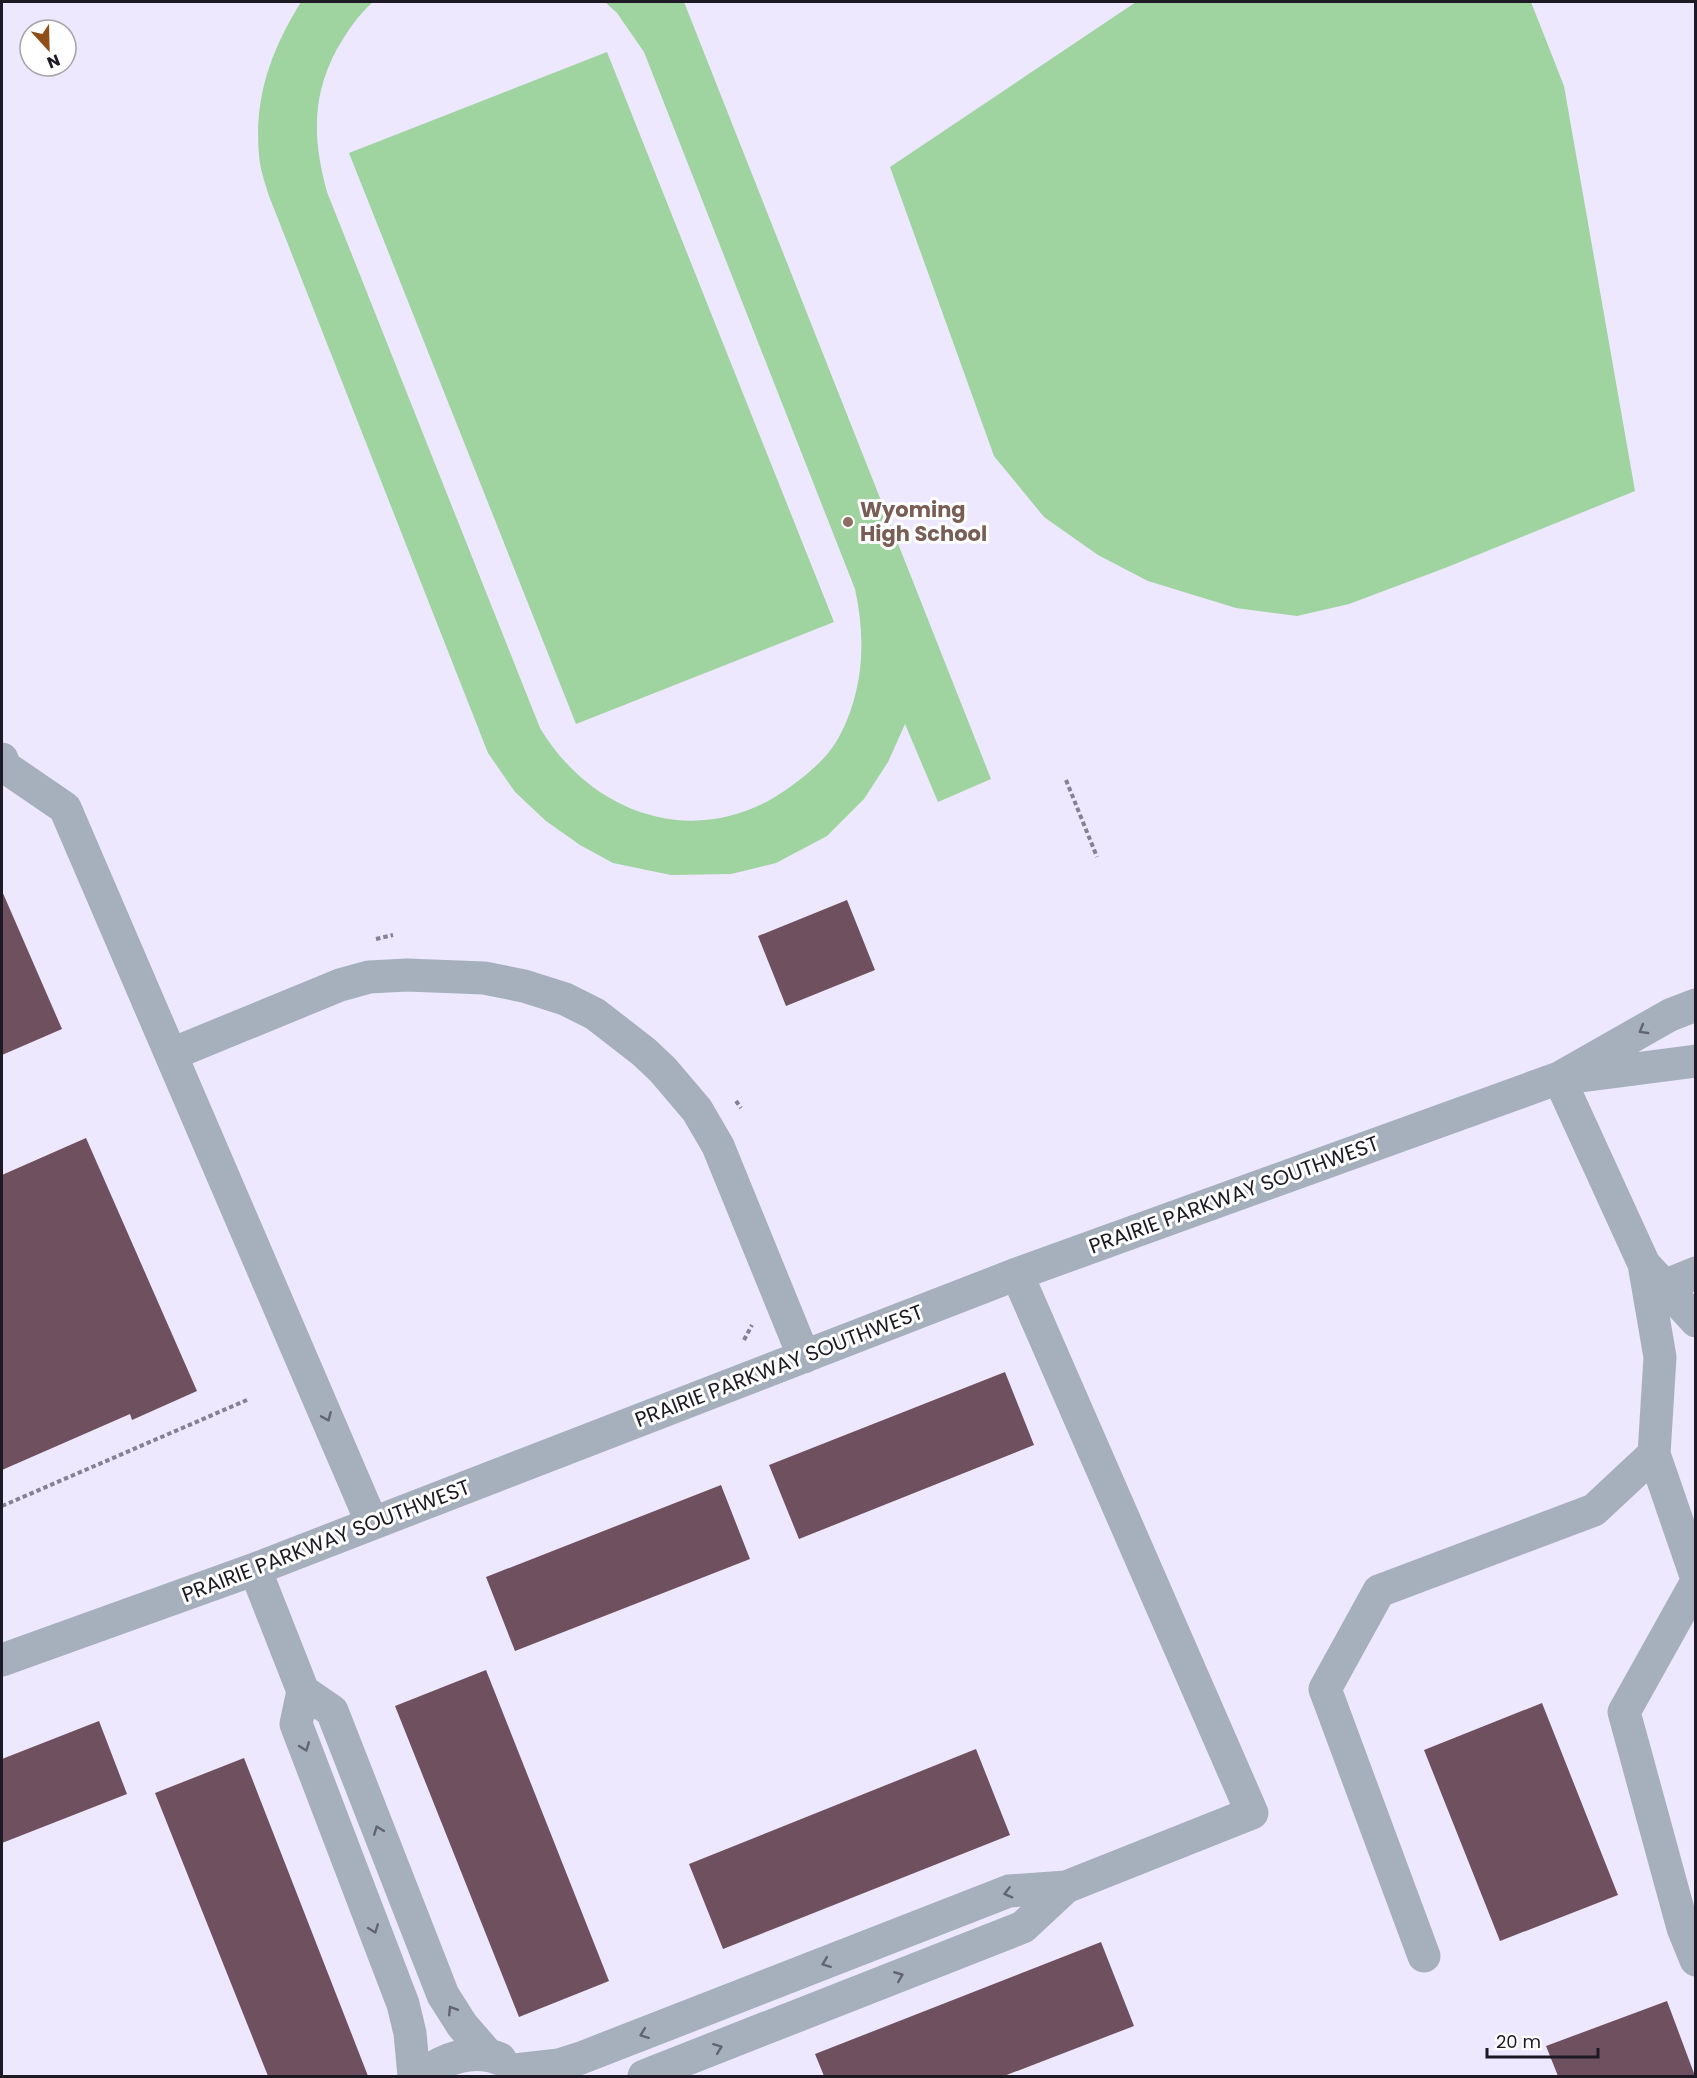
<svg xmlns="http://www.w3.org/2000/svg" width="1697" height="2078" font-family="Poppins,sans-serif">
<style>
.green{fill:#9fd39f}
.building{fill:#6f505e}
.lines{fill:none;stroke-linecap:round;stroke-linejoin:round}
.path{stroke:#868192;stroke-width:4;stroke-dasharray:4.5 3;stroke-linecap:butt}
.minor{stroke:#a6b0bd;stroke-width:33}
.oneway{stroke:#626471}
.education-dot{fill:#8d6e63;stroke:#fff;stroke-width:2}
.labels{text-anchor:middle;stroke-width:6;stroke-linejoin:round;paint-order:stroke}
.education-label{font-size:21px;font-weight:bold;fill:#785e54;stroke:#fff;text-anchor:start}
.street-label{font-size:21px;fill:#1d1925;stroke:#fff}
</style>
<rect width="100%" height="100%" fill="#ede8fd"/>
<path class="green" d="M301,2H373C358,15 347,32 337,49C311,97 313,141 327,192L540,728C594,818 702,852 790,787C809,773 829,757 840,735C864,689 866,639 855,589L644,52L617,13L605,2H684L991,779L938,802L905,724L888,762L864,799L827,836L776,863L731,874L671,875L613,863L580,845L546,821L515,792L488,753L269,196C265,183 260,169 259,155C254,96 271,51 301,2Z
M1136,2H1531L1564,86L1635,491L1445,568L1349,604L1297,616L1236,608L1148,581L1098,555L1044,517L994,456L890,167Z
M607,52L834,622L576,724L349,153Z"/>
<path class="building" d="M2,891L62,1029L2,1055Z
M847,900L875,970L786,1006L758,936Z
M86,1138L197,1391L132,1420L130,1414L2,1470V1175Z
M1005,1372L1034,1445L799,1539L769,1465Z
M721,1485L750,1559L515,1651L486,1577Z
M486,1670L609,1981L519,2017L395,1706Z
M1542,1703L1618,1895L1500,1941L1424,1750Z
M99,1721L127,1794L2,1843V1759Z
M976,1749L1010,1835L723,1949L689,1864Z
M244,1758L368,2076H268L155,1793Z
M1101,1942L1134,2026L1004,2076H824L815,2054Z
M1667,2001L1695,2076H1558L1546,2046Z"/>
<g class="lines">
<path class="path" d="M1066,780L1097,857
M376,939L393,935
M736,1101L741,1108
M744,1340L752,1325
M2,1506L247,1400"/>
<path class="minor" d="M2,759L5,767L65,808L372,1523
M172,1054L340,985L369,977L407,975L484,978L524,986L565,999L595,1014L644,1052L663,1070L697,1110L718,1146L804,1357
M1573,1077L1696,1061
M1559,1078L1644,1264L1696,1321
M1664,1286L1696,1273
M1654,1454L1696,1576
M255,1569L303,1691L296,1724L403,2004L410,2033L414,2076
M1696,1583L1624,1712L1683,1928L1696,1960
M2,1660L255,1569L1017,1274L1559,1078L1670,1015L1696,1005
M303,1691L332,1711L443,1995L462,2025L488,2055
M1424,1956L1325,1689L1379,1591L1594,1510L1654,1454L1660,1357L1644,1264
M515,2070L559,2065L581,2058L1009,1891L1066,1887L1252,1813L1017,1274
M422,2076C443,2058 474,2048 500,2059
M644,2076L1023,1927L1066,1887"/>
</g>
<defs><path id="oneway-chevron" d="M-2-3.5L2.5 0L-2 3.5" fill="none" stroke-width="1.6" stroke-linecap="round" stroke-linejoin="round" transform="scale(1.5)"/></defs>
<g class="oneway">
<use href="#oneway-chevron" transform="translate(1643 1030) rotate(150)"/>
<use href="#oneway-chevron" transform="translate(327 1417) rotate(67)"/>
<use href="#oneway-chevron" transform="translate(305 1747) rotate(69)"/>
<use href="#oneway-chevron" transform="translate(378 1830) rotate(-111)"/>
<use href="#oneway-chevron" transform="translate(1008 1893) rotate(166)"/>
<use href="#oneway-chevron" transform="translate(374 1929) rotate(69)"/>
<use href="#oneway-chevron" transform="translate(826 1963) rotate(159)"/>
<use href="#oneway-chevron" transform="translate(899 1976) rotate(-22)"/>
<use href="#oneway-chevron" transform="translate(452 2010) rotate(-122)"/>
<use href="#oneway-chevron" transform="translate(644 2034) rotate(159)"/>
<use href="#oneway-chevron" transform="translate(718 2048) rotate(-21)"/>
</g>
<circle class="education-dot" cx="848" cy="522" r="6"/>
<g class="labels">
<g class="education-label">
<text x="860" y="517">Wyoming<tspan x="860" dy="24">High School</tspan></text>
</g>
<g class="street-label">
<text transform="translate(1234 1195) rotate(-20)" y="7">PRAIRIE PARKWAY SOUTHWEST</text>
<text transform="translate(779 1366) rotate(-21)" y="7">PRAIRIE PARKWAY SOUTHWEST</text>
<text transform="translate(326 1541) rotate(-21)" y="7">PRAIRIE PARKWAY SOUTHWEST</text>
</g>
</g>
<rect width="1697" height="2078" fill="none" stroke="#1d1925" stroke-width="6"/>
<g transform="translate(48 48) rotate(158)"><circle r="28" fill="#ffffff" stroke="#a5a3a8" stroke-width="1.5"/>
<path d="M0-4.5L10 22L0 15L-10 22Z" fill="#8f4e19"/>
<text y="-9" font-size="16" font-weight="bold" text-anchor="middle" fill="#1d1925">N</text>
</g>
<path d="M1487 2048v9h111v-9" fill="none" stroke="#1d1925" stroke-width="3"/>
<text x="1496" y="2048" font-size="18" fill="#1d1925" stroke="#ffffff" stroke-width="4.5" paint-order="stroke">20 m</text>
</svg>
